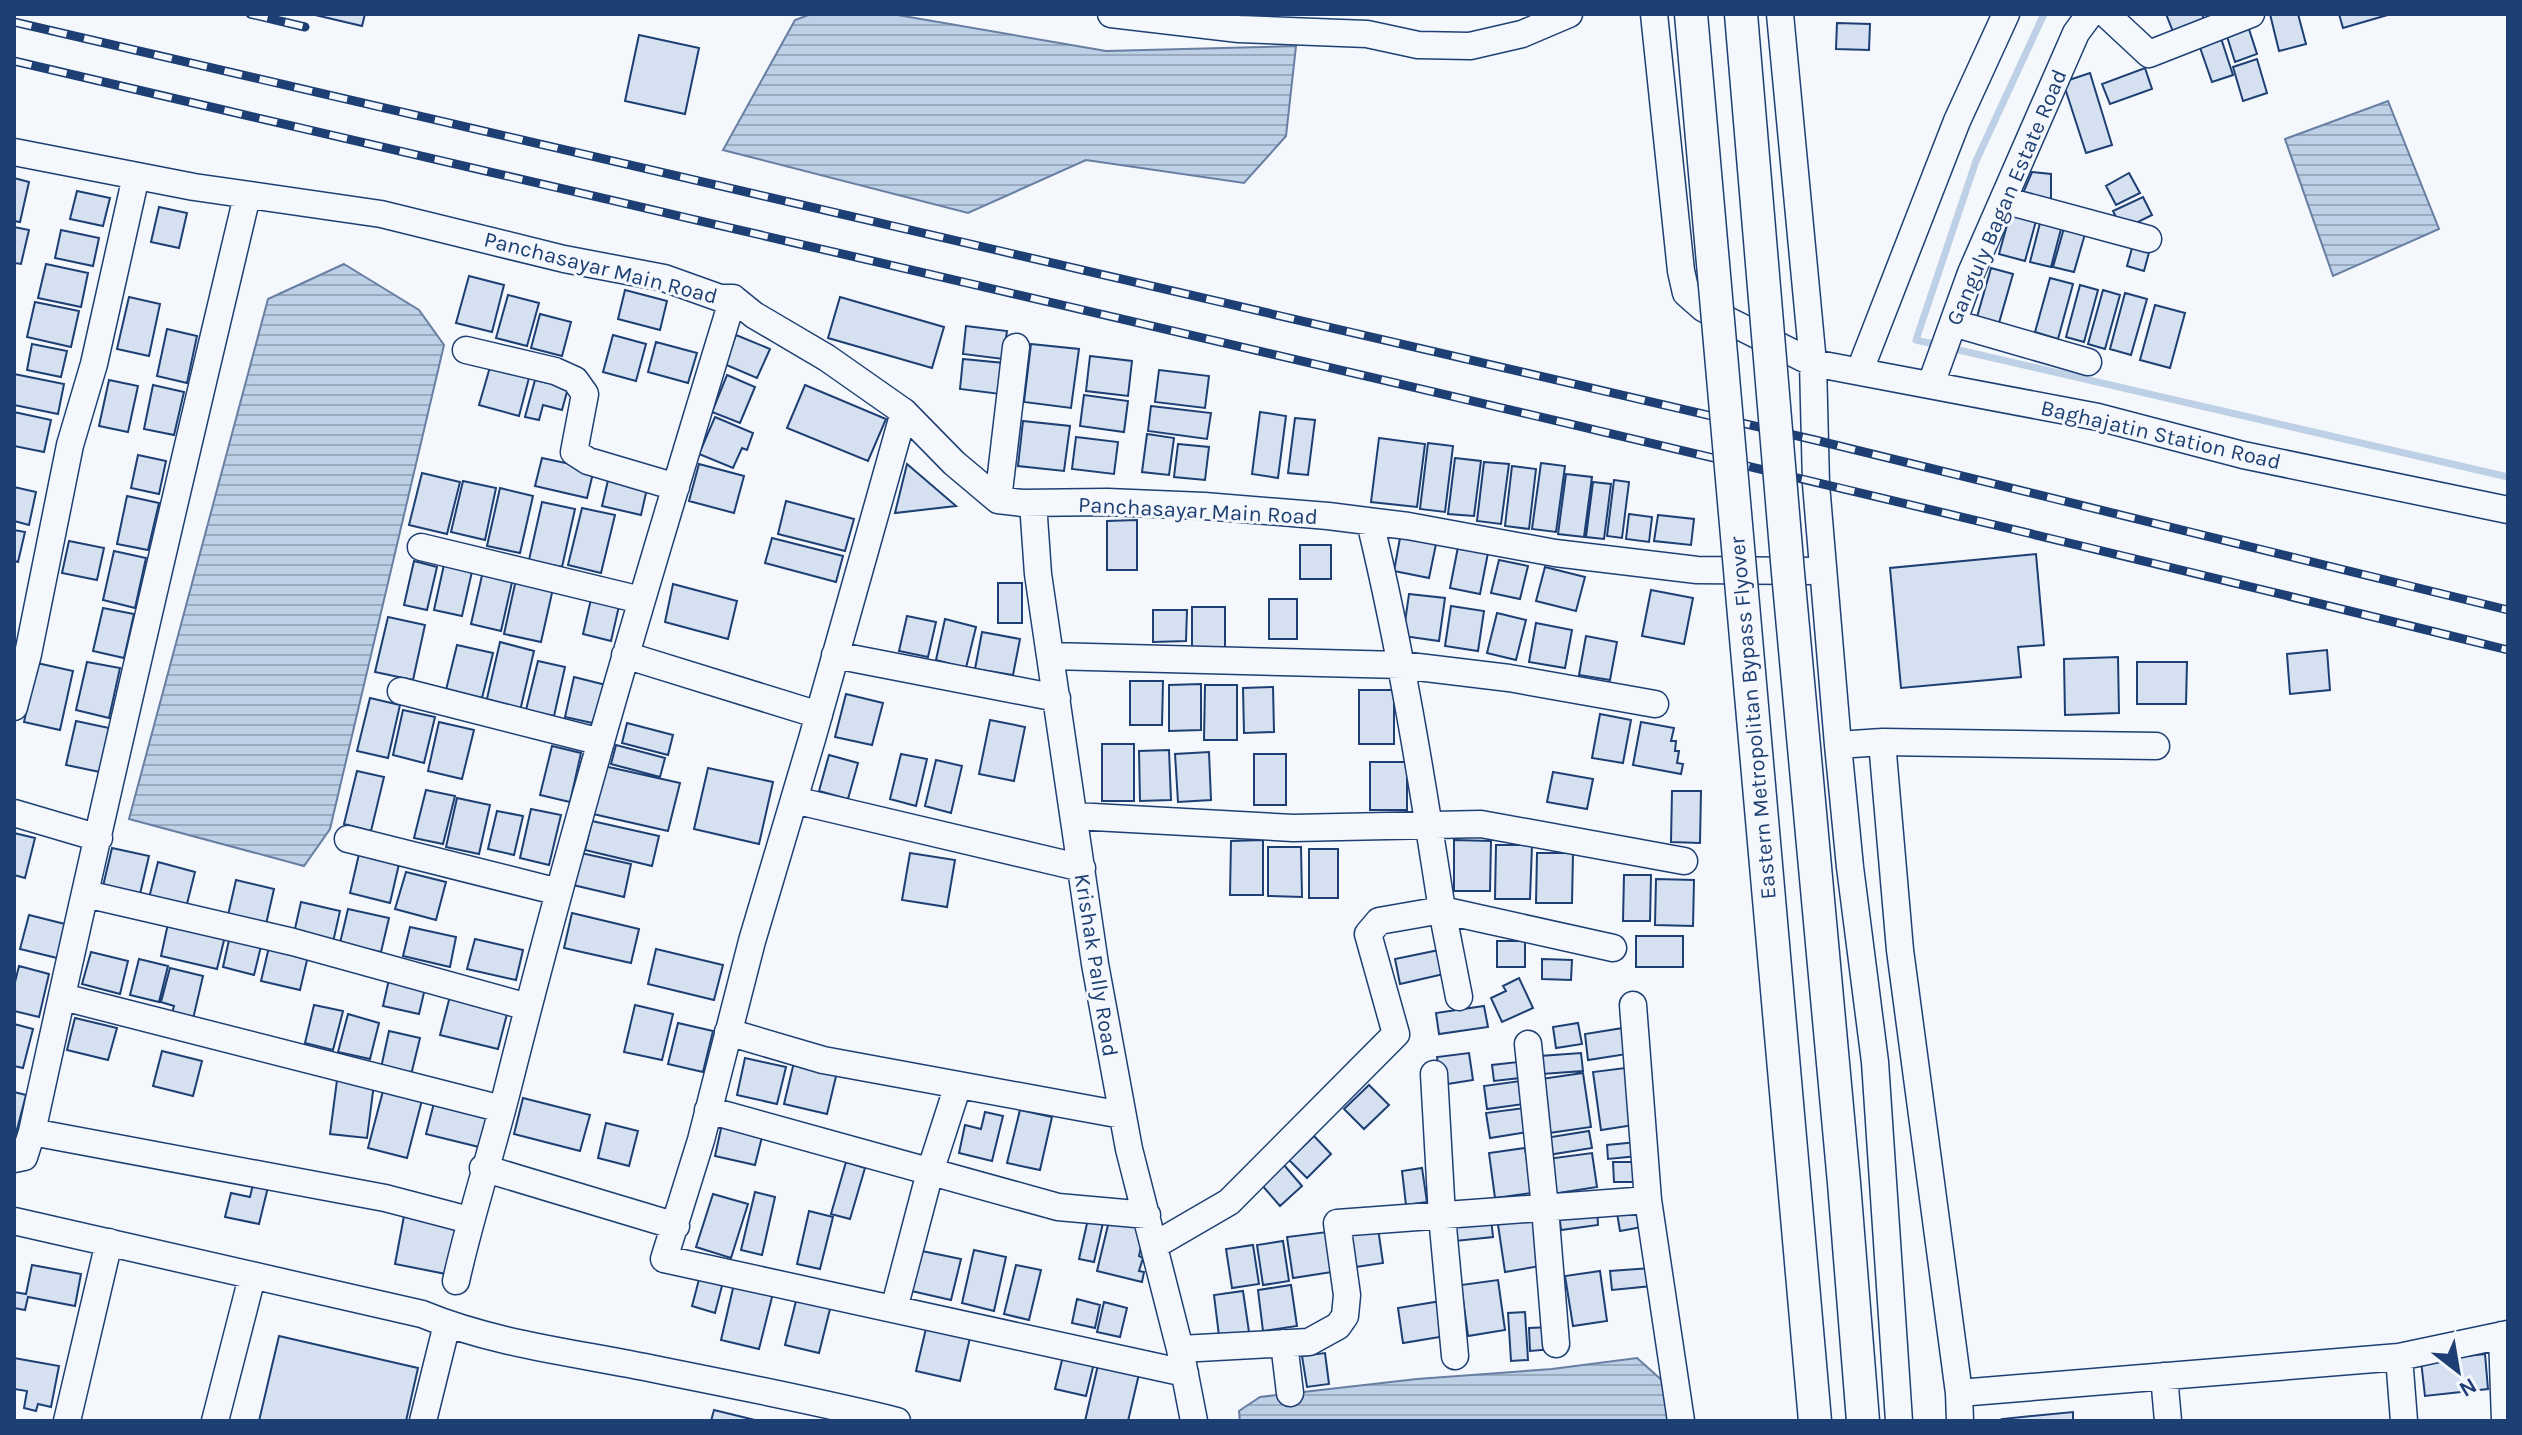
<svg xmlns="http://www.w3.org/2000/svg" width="2522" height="1435" font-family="Karla,sans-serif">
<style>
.water{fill:url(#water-rules);stroke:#687fa3;stroke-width:2}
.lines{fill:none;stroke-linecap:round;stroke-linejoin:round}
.stream{stroke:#bed0e5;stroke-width:7}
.building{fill:#d5e0f0;stroke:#1d3f73;stroke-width:2}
.minor-casing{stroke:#1d3f73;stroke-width:29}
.minor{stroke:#f4f7fb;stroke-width:26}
.rail-casing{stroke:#1d3f73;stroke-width:9}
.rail{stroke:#f4f7fb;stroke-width:6;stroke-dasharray:18;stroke-linecap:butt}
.major-bridge-casing{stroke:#1d3f73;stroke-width:35;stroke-linecap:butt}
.major-bridge{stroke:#f4f7fb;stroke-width:32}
.labels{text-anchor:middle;stroke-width:6;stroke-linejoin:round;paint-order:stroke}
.street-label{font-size:22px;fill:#1d3f73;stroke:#f4f7fb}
</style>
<defs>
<pattern id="water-rules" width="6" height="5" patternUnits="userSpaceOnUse" patternTransform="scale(2)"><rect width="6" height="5" fill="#bed0e5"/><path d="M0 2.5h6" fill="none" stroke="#9aaabe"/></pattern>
</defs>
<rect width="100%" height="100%" fill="#f4f7fb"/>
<path class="water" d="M811,14H892L1106,51L1296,46L1286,136L1244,183L1086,160L968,213L723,150L795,20Z
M2388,101L2439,229L2333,276L2285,139Z
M344,264L419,310L444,345L330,829L304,866L129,819L268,299Z
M1637,1358L1665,1383L1669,1421H1240L1239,1411L1260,1397L1417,1379L1552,1369Z"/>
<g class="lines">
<path class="stream" d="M1938,345L1916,340L1976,161L2044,14
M1950,348L2508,477"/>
</g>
<path class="building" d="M311,14H365L362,26Z
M2166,14H2202L2205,22L2174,34Z
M2270,14H2298L2306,44L2279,51Z
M2339,14H2391L2343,28Z
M2246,20L2257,54L2235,62L2224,27Z
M1837,23L1870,24L1869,50L1836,49Z
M2219,32L2233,75L2212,82L2197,39Z
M639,35L699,48L685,114L625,101Z
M2257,59L2267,93L2243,101L2233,67Z
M2145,68L2152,89L2110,104L2102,84Z
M2090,73L2112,145L2086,153L2063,82Z
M2032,172L2051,174V208L2020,200Z
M2129,173L2140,193L2116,205L2106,186Z
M14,178L29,182L20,222L14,221Z
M77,191L110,198L103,226L70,219Z
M2143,197L2152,215L2122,230L2113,211Z
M159,207L187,213L179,248L151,242Z
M2010,214L2036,221L2025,261L1999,254Z
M2040,223L2061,229L2051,267L2030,262Z
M14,227L29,230L21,264L14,263Z
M2064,228L2085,234L2074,272L2053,267Z
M61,230L99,238L93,266L55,258Z
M2134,241L2151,245L2144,271L2127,266Z
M46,264L88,273L81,307L38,298Z
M1991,268L2013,274L1999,323L1977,317Z
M469,276L504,285L492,332L456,323Z
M2050,278L2073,284L2058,339L2035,332Z
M2080,285L2098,290L2084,342L2066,337Z
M625,290L667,301L660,330L618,319Z
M2103,290L2120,295L2105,349L2088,344Z
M2125,293L2147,299L2131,355L2110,349Z
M508,295L539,303L527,346L496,338Z
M129,297L160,304L149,356L117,349Z
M840,297L944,327L932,368L828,338Z
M35,302L79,311L71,347L27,337Z
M2155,305L2185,313L2170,368L2140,360Z
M540,314L571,322L562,356L531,348Z
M966,326L1007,331L1003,359L963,354Z
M167,329L197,336L187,383L157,376Z
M613,335L646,344L636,381L603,372Z
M736,335L770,349L757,378L724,364Z
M656,342L697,353L688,383L648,372Z
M32,344L67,351L61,377L27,370Z
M1031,344L1079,349L1071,408L1024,402Z
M1090,356L1132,361L1128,396L1086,391Z
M963,359L1004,363L1000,394L960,389Z
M490,367L529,378L519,416L479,405Z
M1159,370L1209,376L1205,408L1155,402Z
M14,374L64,384L58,414L14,405Z
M727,375L755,387L740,423L712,412Z
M109,380L138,386L128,432L99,426Z
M535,380L568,388L562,410L543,405L539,420L525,417Z
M153,385L184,392L174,435L144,429Z
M805,385L886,419L868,461L787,428Z
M1084,395L1128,401L1124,432L1080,426Z
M1151,406L1211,413L1207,439L1148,431Z
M14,412L51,420L44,452L14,446Z
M1260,412L1286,416L1278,478L1252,474Z
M715,417L753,433L747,450L742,448L733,468L699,454Z
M1295,418L1315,420L1308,475L1288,473Z
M1023,421L1070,426L1064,471L1018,466Z
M1147,434L1174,438L1169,475L1142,472Z
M1076,437L1118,442L1114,474L1072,469Z
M1379,438L1425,444L1417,507L1371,502Z
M1428,443L1453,446L1445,512L1420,509Z
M1178,444L1209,447L1205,480L1174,477Z
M138,455L166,461L159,494L131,488Z
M542,458L594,469L587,498L535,486Z
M1455,458L1481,461L1474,516L1448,514Z
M1484,462L1509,464L1501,524L1477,521Z
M1541,463L1565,466L1556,532L1532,529Z
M699,464L744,476L734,513L689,501Z
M907,464L956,506L895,513Z
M1512,466L1536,469L1529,529L1505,526Z
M422,473L460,482L447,534L409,525Z
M1566,474L1592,477L1584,537L1558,534Z
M609,476L648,484L641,515L602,506Z
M1614,480L1629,482L1622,538L1607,536Z
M463,481L496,488L485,540L451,532Z
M1593,482L1611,484L1604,539L1586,537Z
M14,487L36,492L29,525L14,521Z
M500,488L533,496L520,553L487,546Z
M127,496L159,503L148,550L117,544Z
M786,501L854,519L845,551L778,534Z
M542,502L575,509L562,567L529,560Z
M582,508L615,515L601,573L568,565Z
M1629,514L1652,517L1649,542L1626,539Z
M1658,515L1694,519L1691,545L1654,541Z
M1137,520V570H1107V521Z
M14,530L25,532L18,562L14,561Z
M772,538L843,556L836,582L765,563Z
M1400,538L1436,544L1429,578L1394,571Z
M69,541L104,548L97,580L62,573Z
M1300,545H1331V579H1300Z
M1458,547L1488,553L1480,594L1450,588Z
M114,551L146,558L135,608L103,600Z
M2036,554L2044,645L2018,647L2021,677L1901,688L1890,568Z
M445,560L473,567L462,616L434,610Z
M1499,560L1528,566L1520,599L1491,593Z
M414,561L437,567L427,610L404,605Z
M1545,567L1585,577L1576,611L1536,601Z
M483,571L513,578L501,631L471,624Z
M517,575L554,584L541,642L504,634Z
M998,583H1022V623H998Z
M673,584L737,601L728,639L665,622Z
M1651,590L1693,598L1684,644L1642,636Z
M1409,594L1445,598L1439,641L1403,636Z
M591,599L619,606L611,641L583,634Z
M1269,599H1297V639H1269Z
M1451,606L1484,611L1478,651L1445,646Z
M1192,607H1225V647H1192Z
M103,608L134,614L124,658L93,651Z
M1153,610H1187L1186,641L1153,642Z
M1497,613L1526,620L1516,660L1487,653Z
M907,616L936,622L928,657L899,651Z
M388,617L425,625L413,680L375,672Z
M945,619L976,627L966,668L936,660Z
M1536,623L1572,630L1565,668L1529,662Z
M982,632L1020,639L1013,675L975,669Z
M1586,636L1617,642L1610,680L1579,675Z
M500,642L534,651L520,711L486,703Z
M457,645L493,653L482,698L446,690Z
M2327,650L2330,690L2290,694L2287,654Z
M2118,657L2119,713L2065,715L2064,659Z
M538,661L565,667L554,716L526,710Z
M87,662L120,668L109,718L76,710Z
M2137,662H2187L2186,704H2137Z
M37,663L73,671L60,730L24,722Z
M574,677L606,685L597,724L565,717Z
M1130,681H1163L1162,725H1130Z
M1201,684V730L1169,731V685Z
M1205,685H1237V740H1204Z
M1273,687L1274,732L1244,733L1243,688Z
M1359,690H1394V744H1359Z
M846,694L883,703L872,745L835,737Z
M370,698L400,705L388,758L357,751Z
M403,710L435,717L424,763L393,755Z
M1600,714L1631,720L1623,763L1592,758Z
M990,720L1025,727L1014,781L979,774Z
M76,721L109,728L100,772L66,765Z
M439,722L474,730L462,779L428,771Z
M1641,722L1674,728L1671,741H1676L1675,751H1679L1677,763L1683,764L1681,774L1633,765Z
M627,723L673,735L668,755L622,743Z
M1102,744H1134V801H1102Z
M616,745L665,758L660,777L611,764Z
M552,746L581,753L570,802L540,795Z
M1169,750L1171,800L1140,801L1139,751Z
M1209,752L1211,800L1178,802L1175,754Z
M901,754L927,759L916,806L890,799Z
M1254,754H1286V805H1254Z
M829,755L858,763L848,799L819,791Z
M936,760L962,766L951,813L925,806Z
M1370,762H1407V810H1370Z
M604,766L680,783L668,831L593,814Z
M708,768L773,782L759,844L694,829Z
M357,771L384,777L371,831L344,824Z
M1553,772L1593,779L1587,809L1547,802Z
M426,790L455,796L443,844L414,838Z
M1672,791H1701L1700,843L1671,842Z
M457,798L490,805L479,854L446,847Z
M531,809L561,815L549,865L520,858Z
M497,811L523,816L514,855L488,849Z
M592,821L659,836L652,866L585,850Z
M14,833L35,838L25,878L14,875Z
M1263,840V895H1230L1231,841Z
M1454,840L1491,841L1490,891H1454Z
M1496,845H1532L1530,899H1495Z
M1268,847H1301L1302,897L1268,896Z
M112,848L149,856L140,894L103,886Z
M1309,849H1338V898H1309Z
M581,853L631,864L624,897L573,885Z
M910,853L955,860L947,907L902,900Z
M1537,853H1573L1572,903H1536Z
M359,854L399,864L390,903L350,893Z
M158,862L195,872L186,908L149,898Z
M406,872L446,882L436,920L395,909Z
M1624,875H1651L1650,921H1623Z
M1656,879L1694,880L1693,926L1655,925Z
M236,880L274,889L264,933L226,924Z
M301,902L340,911L333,942L294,933Z
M348,909L389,918L381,952L340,943Z
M572,913L639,929L631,963L564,948Z
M29,915L65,924L57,958L20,949Z
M169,919L226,932L217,969L161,956Z
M410,927L456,937L450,967L403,956Z
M231,931L263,938L254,975L223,967Z
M1636,936H1683V967H1636Z
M475,939L523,950L516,980L467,969Z
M1497,941H1525V967H1497Z
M269,947L308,956L300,990L261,981Z
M656,949L723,965L714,1000L648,984Z
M1439,950L1444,974L1400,984L1395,959Z
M91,952L128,961L120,994L82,984Z
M139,959L168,966L159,1002L130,995Z
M1542,959L1572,960L1571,980L1542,979Z
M19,966L49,974L39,1017L14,1011V986Z
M170,968L203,976L193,1019L172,1013L174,1006L161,1002Z
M390,975L426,984L419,1014L383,1006Z
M1519,978L1533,1008L1502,1022L1491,998L1506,991L1503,986Z
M450,996L508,1010L498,1049L440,1035Z
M314,1005L343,1011L333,1050L305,1043Z
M635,1005L673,1014L662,1060L624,1052Z
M1484,1006L1488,1027L1439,1034L1436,1013Z
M348,1014L379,1023L370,1059L338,1052Z
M75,1018L117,1028L108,1060L67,1050Z
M678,1023L713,1031L703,1072L668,1064Z
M1578,1023L1582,1044L1556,1048L1553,1027Z
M14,1024L33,1029L23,1068L14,1066Z
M1623,1028L1627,1054L1588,1060L1585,1034Z
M389,1031L420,1038L411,1075L381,1068Z
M162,1051L202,1061L193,1096L153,1086Z
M1469,1053L1473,1080L1441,1085L1437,1057Z
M1581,1053L1583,1071L1542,1074L1540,1056Z
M745,1058L786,1067L777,1104L737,1095Z
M795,1058L838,1068L827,1114L784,1104Z
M1518,1062L1520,1078L1494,1081L1492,1065Z
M1625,1068L1634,1125L1601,1130L1593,1072Z
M1583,1073L1591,1127L1549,1133L1541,1079Z
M337,1080L374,1084L367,1138L330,1134Z
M1520,1081L1524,1104L1487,1109L1484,1086Z
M1369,1085L1389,1105L1364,1129L1344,1109Z
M383,1091L422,1100L407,1158L368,1148Z
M14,1092L26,1095L14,1141Z
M523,1098L590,1115L580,1151L514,1134Z
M434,1103L487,1116L479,1147L426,1134Z
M1524,1108L1528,1132L1490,1138L1486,1113Z
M1020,1110L1052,1117L1040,1170L1007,1163Z
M985,1112L1003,1116L992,1161L959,1153L965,1125L981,1129Z
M606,1123L638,1131L629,1166L598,1158Z
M722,1124L763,1133L755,1165L715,1156Z
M1589,1131L1592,1148L1548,1155L1545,1138Z
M1314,1136L1331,1154L1307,1178L1289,1160Z
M1637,1142L1638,1156L1608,1159L1607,1145Z
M1525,1148L1532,1193L1495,1198L1489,1153Z
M1592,1153L1597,1187L1552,1194L1547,1159Z
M846,1162L865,1168L850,1219L831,1214Z
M1613,1162H1636L1637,1182H1614Z
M1284,1165L1302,1186L1280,1206L1261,1184Z
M1422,1168L1427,1202L1406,1205L1402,1171Z
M253,1184L268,1187L259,1224L225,1217L231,1193L250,1197Z
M755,1192L775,1197L762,1255L741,1250Z
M713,1194L748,1204L731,1258L696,1247Z
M1639,1203L1642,1227L1620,1231L1616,1207Z
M1597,1208L1598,1225L1561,1230L1559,1212Z
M809,1211L833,1217L820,1269L797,1264Z
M1532,1213L1540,1266L1505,1272L1497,1218Z
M404,1216L456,1226L446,1274L395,1264Z
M1491,1218L1493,1237L1455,1241L1453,1222Z
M1088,1219L1103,1223L1094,1262L1079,1259Z
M1109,1221L1145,1229L1139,1256L1143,1258L1139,1271L1144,1272L1142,1282L1097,1271Z
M1378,1228L1383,1263L1349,1268L1344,1233Z
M1327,1232L1332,1272L1293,1278L1287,1237Z
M1283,1241L1289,1281L1263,1285L1257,1245Z
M1253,1245L1259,1284L1232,1288L1226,1249Z
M917,1250L961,1259L951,1300L907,1290Z
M974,1250L1006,1257L994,1311L962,1303Z
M32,1265L81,1274L75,1306L28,1297L25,1310L14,1308V1292L26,1294Z
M1016,1265L1041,1270L1029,1320L1004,1314Z
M702,1268L725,1274L715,1313L692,1306Z
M1651,1268L1652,1286L1612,1290L1610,1271Z
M1600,1271L1607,1321L1573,1326L1565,1276Z
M1498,1280L1505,1330L1468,1336L1461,1285Z
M734,1284L773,1293L759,1349L721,1340Z
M1291,1285L1297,1326L1263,1331L1258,1290Z
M1243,1291L1249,1332L1219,1336L1214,1295Z
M797,1297L831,1305L819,1353L785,1345Z
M1077,1299L1100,1305L1095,1328L1072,1323Z
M1441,1301L1446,1336L1403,1343L1398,1308Z
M1104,1302L1127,1308L1120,1337L1097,1332Z
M1525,1312L1528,1360L1511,1361L1508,1313Z
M928,1320L972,1329L960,1381L916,1371Z
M1552,1327L1553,1349L1530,1351L1529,1328Z
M279,1336L418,1368L406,1421H259Z
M1325,1353L1329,1384L1307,1387L1302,1356Z
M2485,1354L2488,1389L2425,1396L2421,1361Z
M1063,1356L1094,1363L1086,1396L1055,1389Z
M14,1358L59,1366L51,1407L38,1404L36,1411L24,1408L27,1391L14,1389Z
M1098,1365L1139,1374L1128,1421H1085Z
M714,1410L759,1421H711Z
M2073,1412V1421H2003L2002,1419Z"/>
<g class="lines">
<g class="minor-casing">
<path id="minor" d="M1111,14L1239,29L1367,34L1418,45L1470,46L1522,34L1569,14
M1654,14L1681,271L1686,293L1703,308L1813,363L2098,417L2243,455L2508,510
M1780,14L1813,363L1816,484L1838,745L1850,867L1875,1062L1899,1421
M2106,14L2149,54L2251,14
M14,152L194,187L381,214L564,259L664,278L720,298H733L754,315L827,358L904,412L954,463L998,500L1022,503L1107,502L1204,506L1328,516L1408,526L1555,553L1697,570L1823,571
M2003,200L2148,239
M1953,323L2088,362
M466,350L555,371L575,380L585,394L574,452L588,461L676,487
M1860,370L1957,121L2006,14
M1931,384L1971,273L2076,33L2090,14
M904,412L812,739L752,941L701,1140L664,1259L1185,1373
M998,500L1016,347
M1033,503L1038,574L1095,964L1129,1149L1180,1349L1194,1421
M1370,522C1401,650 1422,780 1442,910L1613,948
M421,547L641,600
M625,655L819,715
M835,655L1057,698
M1050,656L1401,665L1509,678L1655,704
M401,691L601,742
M14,707L28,654L70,445L94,364L136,176
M1882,742L1900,950L1959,1393L1960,1421
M1838,745L1882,742L2156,746
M794,800L1082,868
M14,813L99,838
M1075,816L1293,828L1481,824L1684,861
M348,839L559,892
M86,894L293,942L528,1007
M63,997L502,1109
M1633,1005L1648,1200L1681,1421
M728,1032L823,1060L1122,1115
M1528,1044L1545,1208L1556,1344
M1434,1074L1442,1216L1455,1356
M708,1110L1058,1207L1147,1215
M32,1132L385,1198L469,1220
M14,1159L24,1157L32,1132C100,819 173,507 247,196
M483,1168L676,1226
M14,1221L422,1314C487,1341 560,1351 629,1364C719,1382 808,1399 897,1421
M1155,1245L1229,1202L1396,1034L1368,934L1379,921L1442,910L1459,997
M456,1281C470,1218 490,1157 506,1095C573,827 652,562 733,298
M894,1309L930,1172L958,1085
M2502,1335L2505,1421
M1284,1343L1290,1393
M1180,1349L1309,1342L1338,1326L1345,1316L1347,1295L1337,1223L1648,1200
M2399,1357L2404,1421
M2164,1376L2168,1421
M1959,1393L2399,1357L2508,1334
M67,1421L109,1242
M215,1421L252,1277
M423,1421L447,1324"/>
</g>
<use href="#minor" class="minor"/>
<g class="rail-casing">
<path id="rail" d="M250,14L305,27
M14,22L1815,440L2508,610
M14,61C846,256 1679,445 2508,650"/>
</g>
<use href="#rail" class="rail"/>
<g class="major-bridge-casing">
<path id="major-bridge" d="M1691,14L1815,1421
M1741,14L1788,573L1844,1183L1863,1421"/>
</g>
<use href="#major-bridge" class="major-bridge"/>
</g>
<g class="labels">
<g class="street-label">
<text transform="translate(2006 197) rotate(-67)" y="8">Ganguly Bagan Estate Road</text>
<text transform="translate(601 267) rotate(14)" y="8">Panchasayar Main Road</text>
<text transform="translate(2161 434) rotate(13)" y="8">Baghajatin Station Road</text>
<text transform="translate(1198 510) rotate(3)" y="8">Panchasayar Main Road</text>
<text transform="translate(1752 718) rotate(-95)" y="8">Eastern Metropolitan Bypass Flyover</text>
<text transform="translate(1097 965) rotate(81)" y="8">Krishak Pally Road</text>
</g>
</g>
<rect width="2522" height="1435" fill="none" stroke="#1d3f73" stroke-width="32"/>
<g transform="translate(2458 1371) rotate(149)" stroke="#f4f7fb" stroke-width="6" paint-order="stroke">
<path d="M0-6L14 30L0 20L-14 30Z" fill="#1d3f73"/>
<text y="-12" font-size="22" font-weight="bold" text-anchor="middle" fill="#1d3f73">N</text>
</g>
</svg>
